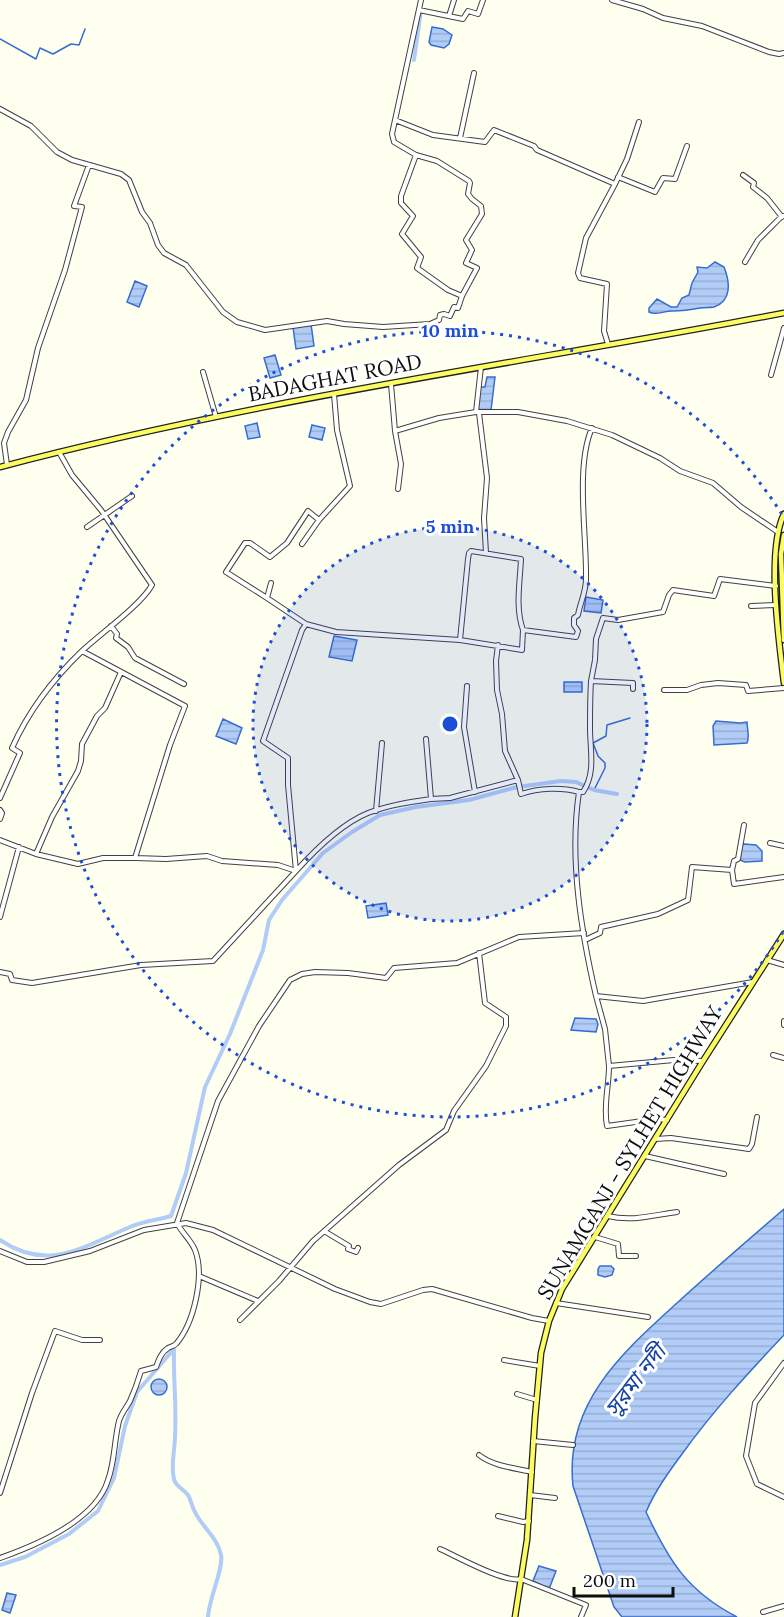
<svg xmlns="http://www.w3.org/2000/svg" width="784" height="1617" font-family="Lora,'Noto Sans Bengali',serif">
<style>
.water{fill:url(#water-rules);stroke:#366dd1;stroke-width:1.5}
.lines{fill:none;stroke-linecap:round;stroke-linejoin:round}
.stream{stroke:#366dd1;stroke-width:1.5}
.canal{stroke:#b2ccf8;stroke-width:4}
.minor-casing{stroke:#414141;stroke-width:6}
.major-casing{stroke:#1f1f1f;stroke-width:7}
.minor{stroke:#fff;stroke-width:4}
.major{stroke:#fbfc61;stroke-width:4.5}
.ring{fill:none;stroke:#1d4ed8;stroke-width:3;stroke-dasharray:3 6}
.labels{text-anchor:middle;stroke-width:6;stroke-linejoin:round;paint-order:stroke}
.street-label{font-size:21px;fill:#0e0e0e;stroke:#fff}
.water-label{font-size:22px;font-style:italic;fill:#1340a3;stroke:#fff}
.centre{fill:#1d4ed8;stroke:#fff;stroke-width:3}
.ring-label{font-size:18px;text-anchor:middle;font-weight:bold;fill:#1d4ed8;stroke:#fff;stroke-width:6;stroke-linejoin:round;paint-order:stroke}
</style>
<defs>
<pattern id="water-rules" width="6" height="5" patternUnits="userSpaceOnUse" patternTransform="scale(1.5)"><rect width="6" height="5" fill="#b2ccf8"/><path d="M0 2.5h6" fill="none" stroke="#98aed3"/></pattern>
</defs>
<rect width="100%" height="100%" fill="#feffee"/>
<path class="water" d="M432,27L443,29L452,35L449,44L444,48L431,45L429,42Z
M715,262L724,267C730,282 732,301 714,307C709,308 705,307 700,308C690,310 682,311 672,311C663,311 656,316 649,312V308L657,299L671,307H677L682,298L689,295L692,283L698,272L697,267L707,268Z
M135,281L147,286L139,307L127,302Z
M311,324L314,346L296,349L293,327Z
M275,355L281,375L270,378L264,358Z
M487,377H495L491,410H478L480,387H485Z
M257,423L260,437L248,439L245,426Z
M312,425L325,428L322,440L309,437Z
M586,597L603,600L601,613L584,611Z
M334,636L357,640L352,661L329,657Z
M564,682H582V692H564Z
M223,719L242,728L236,744L216,736Z
M716,721L740,723L747,722C747,729 750,736 747,743L714,745L713,726Z
M744,844L756,845L762,851V861L745,862L740,860L741,846Z
M386,903L388,915L368,918L366,906Z
M575,1018L596,1019L598,1024L596,1032L571,1030Z
M784,1209V1335C748,1373 713,1411 682,1454C668,1473 655,1491 646,1512C669,1561 687,1591 737,1617H622L614,1607L573,1486C564,1404 622,1353 677,1303C712,1271 748,1240 784,1209Z
M600,1266H611L614,1269L612,1275L605,1277L598,1275V1269Z
M151 1387a8 8 0 1 1 16 0a8 8 0 1 1-16 0Z
M539,1566L556,1571L549,1589L533,1581Z
M7,1593L16,1595L10,1613L2,1610Z"/>
<g class="lines">
<path class="stream" d="M0,39L36,59L40,48L53,54L71,44L79,45L85,29
M594,790L605,768V763L598,756L593,743L606,736L607,725L630,718"/>
<path class="canal" d="M414,60L421,10
M0,1240C49,1273 84,1246 130,1227C143,1221 158,1220 171,1216L186,1173L205,1087L230,1034L263,950L269,920L282,900L323,853L352,832L380,815L416,807L469,800L517,787L561,781L576,782L594,790L617,794
M0,1565L25,1557L69,1534L98,1511L114,1478L125,1426L137,1392L174,1349C173,1384 178,1414 174,1450C173,1459 171,1472 175,1482C178,1487 184,1490 188,1495C191,1500 192,1507 195,1512C202,1527 218,1538 221,1555C224,1568 209,1598 208,1617"/>
<g class="minor-casing">
<path id="minor" d="M612,0L643,9L663,18L702,26L769,52L779,54L784,53
M419,10L463,19L468,11L478,14L483,0
M449,16L454,0
M0,109L31,126L57,152L72,160L121,174L129,180L142,212L150,223L158,245L164,253L186,265L223,312L237,322L265,330L327,321L344,324L383,327L430,324L439,320L440,315L444,314L450,316L454,307L458,308L462,296
M395,120L433,135L485,142L494,130L534,146L537,150L615,184L586,238L578,273L580,278L607,284L604,331L608,344
M460,138L474,73
M416,155L437,161L469,181L470,183L468,194L472,199L481,206L482,214L466,240L472,250L466,263L477,268L462,296L448,290L417,268L421,257L402,234L413,216L401,203V196L416,155L394,142L392,134L421,0
M743,175L754,183L753,187L767,198L782,217
M618,177L655,192L663,178L675,179L687,146
M615,184L627,159L639,122
M745,262L758,240L781,217L784,216
M203,372L216,417
M771,375L784,328
M391,384L395,431L439,418L476,412H518L567,421L612,435L660,458L680,471L713,483L741,507L778,532
M476,412L481,367
M479,413L487,478L484,518L486,553
M395,431L401,464L398,489
M7,465L4,443L8,432L26,400L38,348L65,270L82,207L74,206L89,165
M87,527L132,496
M302,544L319,520L350,486L337,430L334,394
M271,583L267,598L306,624L302,630L263,741L288,758V785L296,871C315,850 341,824 368,813C389,805 410,802 431,799
M267,598L226,572L245,543H250L270,557L287,543L308,511L319,520
M751,606L776,605
M306,624L336,632L460,640L522,650L523,630L576,637L578,631L574,625V618L578,615C580,603 586,592 586,579C587,537 575,466 592,428
M111,626L117,634L116,638L128,647L135,658L184,684
M460,640L468,559L469,553L471,551L521,559C520,582 515,608 523,630
M498,645L496,661L497,690L502,714L505,751L518,780
M591,681L595,660L596,639L603,618L618,620L663,612L669,595L673,590L714,596L720,579L776,586
M467,686L464,727L475,792
M664,690H687L701,685L718,683L746,685L748,691L784,688
M426,739L431,799L450,798L518,780L521,794C539,788 561,787 579,792C569,859 581,931 596,996L643,1001L753,982
M579,792H583C596,773 590,750 590,728C590,712 590,697 591,681L633,683V689
M0,798L20,753L12,748C28,712 54,678 82,651C100,634 141,605 152,585L101,510L72,475L59,452
M0,810L2,813L0,819
M376,811L382,743
M0,840L36,854L78,864L103,858H135L170,745L185,706L82,651
M770,843L784,846
M36,854L52,817L78,771L81,761L82,744L97,716L105,708L121,672
M732,870L734,861L738,859L744,825
M0,917L19,847
M585,940L600,933L601,927L658,914L688,900L692,867L732,870L734,884L784,877
M767,960L784,965
M0,972L10,974L12,980L32,983L141,965L213,961L296,871L278,865L222,861L207,856L166,859L135,858
M596,996L605,1029L609,1066L674,1060L703,1061
M784,1021V1025
M773,1055L784,1058
M609,1066C609,1087 603,1106 607,1126L657,1119L667,1120
M655,1139L671,1138L749,1149L752,1144L757,1117
M645,1156L724,1174
M608,1216C632,1222 654,1215 677,1212
M324,1231L349,1246L348,1249L356,1252L358,1248
M595,1237L618,1244L619,1256H636
M0,1251L27,1262H44L90,1251L144,1230L186,1223L213,1230L335,1289L370,1302L381,1304L423,1290L432,1289L532,1318L549,1321
M199,1276L258,1301
M556,1303L648,1317
M240,1320L279,1281L313,1241L399,1165L446,1130L454,1111L486,1066L506,1026V1017L485,1003L479,953
M504,1360L540,1366
M784,1363L755,1403L746,1456L757,1484L784,1497
M517,1394L537,1400
M533,1441L573,1445
M479,1455C493,1466 514,1468 532,1472
M0,1493L32,1393L55,1331L82,1340H100
M530,1495L555,1498
M498,1516L523,1522L529,1521
M440,1549C458,1557 504,1583 521,1579L586,1605L581,1617
M0,1558C37,1545 96,1520 108,1480C115,1461 114,1441 119,1421C121,1414 126,1408 130,1401C134,1392 138,1381 141,1371L156,1367C159,1359 161,1353 168,1348C172,1346 174,1346 176,1344C194,1323 205,1276 195,1250C191,1240 182,1233 177,1223L218,1101L259,1026L290,980L302,974L315,972L348,973L386,978L394,968L457,963L519,937L584,933
M763,1612L784,1606"/>
</g>
<g class="major-casing">
<path id="major" d="M0,467C258,399 522,363 784,313
M784,514C766,551 779,641 784,683
M784,535L781,554L784,640
M515,1617L527,1540L535,1418L541,1353L549,1321L562,1289L703,1061L784,934"/>
</g>
<use href="#minor" class="minor"/>
<use href="#major" class="major"/>
</g>
<circle cx="450" cy="724" r="197" fill="#1d4ed8" fill-opacity=".12"/>
<g class="ring">
<circle cx="450" cy="724" r="197"/>
<path d="M783 932A393 393 0 1 1 783 516"/>
</g>
<g class="labels">
<g class="street-label">
<text transform="translate(335 378) rotate(-11)" y="7">BADAGHAT ROAD</text>
<text transform="translate(630 1153) rotate(-59)" y="7">SUNAMGANJ - SYLHET HIGHWAY</text>
</g>
<g class="water-label">
<text transform="translate(635 1380) rotate(-52)" y="8">সুরমা নদী</text>
</g>
</g>
<circle cx="450" cy="724" r="9" class="centre"/>
<g class="ring-label">
<text x="450" y="337">10 min</text>
<text x="450" y="533">5 min</text>
</g>
<path d="M574 1587v9h99v-9" fill="none" stroke="#0e0e0e" stroke-width="3"/>
<text x="583" y="1587" font-size="18" fill="#0e0e0e" stroke="#ffffff" stroke-width="4.5" paint-order="stroke">200 m</text>
</svg>
